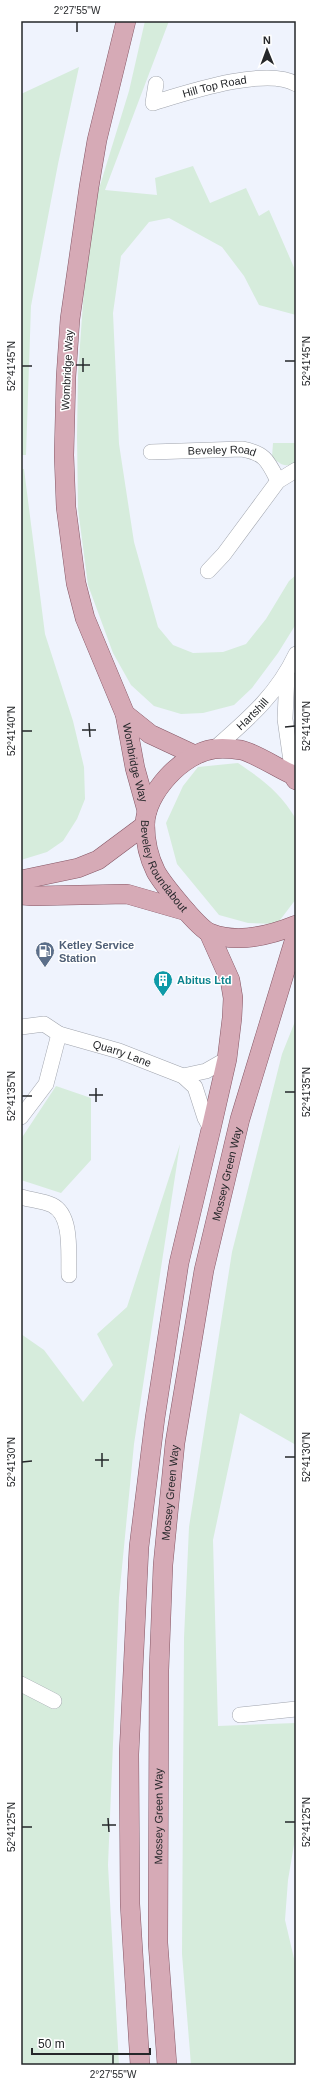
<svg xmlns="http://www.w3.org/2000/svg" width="317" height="2086" font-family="Arial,sans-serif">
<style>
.green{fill:#d6ecdc}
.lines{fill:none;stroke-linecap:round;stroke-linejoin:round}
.minor-casing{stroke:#a0a4ad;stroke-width:16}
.major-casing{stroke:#865766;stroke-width:20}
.minor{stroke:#fff;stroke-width:15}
.major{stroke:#d6aab6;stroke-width:19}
.ticks{fill:none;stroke:#25272a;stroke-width:1.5}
.labels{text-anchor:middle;stroke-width:3;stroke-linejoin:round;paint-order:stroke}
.street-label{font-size:11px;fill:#25272a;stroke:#fff}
.service-label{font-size:11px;font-weight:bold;fill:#4e5e75;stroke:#fff;text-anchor:start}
.culture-label{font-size:11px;font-weight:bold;fill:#0d838f;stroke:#fff;text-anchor:start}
.neatline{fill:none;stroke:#25272a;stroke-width:1.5}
.ticks-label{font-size:10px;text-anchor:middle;fill:#25272a}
</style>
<rect width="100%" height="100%" fill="#eff3fd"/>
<path class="green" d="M145,21H169L105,190L157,195L155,178L193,166L210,203L246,188L259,216L269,210L296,272V315L259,305L244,276L222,247L169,218L149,222L121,256L113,313L119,444L134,542L158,627L173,645L193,653L223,652L246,644L266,619L289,581L296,575V624L278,653L252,688L234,705L203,713L181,714L154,706L131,685L113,653L88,585L78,509L77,437L78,373L85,275L98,192L129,91Z
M79,67L58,164L31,306L26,455H21V94Z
M273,443H296V464C284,467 281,465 272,457Z
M21,469H24L45,634L73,721L84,767L85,799L77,819L63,841L47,852L21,860Z
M238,763C263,780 280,792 296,819V899L277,924L248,923L219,915L177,864L166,823L183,786L198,767Z
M296,1019V1445L240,1413L213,1540L218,1726L296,1723V1833L288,1880L285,1920L296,1967V2065H191L182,1954L184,1638L189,1527L232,1252L282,1054Z
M56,1086L91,1098V1160L61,1193L21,1180V1139Z
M180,1144L134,1444L119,1598L108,1865L119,2065H21V1334L44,1350L83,1402L113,1365L97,1334L127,1307Z"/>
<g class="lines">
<g class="minor-casing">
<g id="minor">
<path id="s1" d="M156,84L153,103C186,93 266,66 296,84"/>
<path id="s2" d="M151,452L242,449C265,453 268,461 278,481"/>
<path d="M208,571L224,554L278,481L296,470"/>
<path d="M287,675L285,719L293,775"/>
<path id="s3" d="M214,749C247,720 277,695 296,654"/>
<path d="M21,1027L44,1024L59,1034"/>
<path d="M183,1076L206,1071L227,1059"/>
<path id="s4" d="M21,1117L46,1084L59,1034L119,1051L183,1076L195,1087L205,1118L211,1129"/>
<path d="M21,1197C31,1200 43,1201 52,1205C73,1215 68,1254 69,1275"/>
<path d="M21,1684L54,1701"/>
<path d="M240,1715L296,1709"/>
</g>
</g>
<g class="major-casing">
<g id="major">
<path id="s5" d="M126,21L97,140L89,187L70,319L66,377L64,455L66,507L76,583L85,618L125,714L135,768L147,811"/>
<path d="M125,714L150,734L195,755"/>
<path id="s6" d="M296,780L293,775C279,769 255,753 241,750C234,749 221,748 214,749C183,753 145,793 145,825C145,840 149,858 156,872C163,884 198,928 210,933C237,944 271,935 296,925"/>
<path d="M21,880L78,868L98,860L145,825"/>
<path d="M21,895L33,896L127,894L186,911"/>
<path d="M140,2065L130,1904L129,1754L139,1547L155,1418L179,1263L211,1129L227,1059L232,1018L233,998L230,980L209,933"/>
<path id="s7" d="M167,2065L158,1943L159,1670L163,1565L175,1443L204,1270L240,1119L296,935"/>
</g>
</g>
<use href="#minor" class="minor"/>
<use href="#major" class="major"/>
</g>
<path class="ticks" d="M77,22V32M83,358V372M285,361H295M76,365H90M22,366H32M89,723L90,737M285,727L295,726M82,730H96M22,731H32M96,1088V1102M285,1092H295M89,1095H103M22,1096H32M102,1453V1467M285,1457H295M95,1460H109M22,1462L32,1461M108,1818L109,1832M285,1822H295M102,1825H116M22,1827H32M113,2054V2064"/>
<defs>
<g id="fuel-pin" transform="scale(1)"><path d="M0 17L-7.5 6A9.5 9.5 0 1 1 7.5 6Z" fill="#5c6f8a" stroke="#fff"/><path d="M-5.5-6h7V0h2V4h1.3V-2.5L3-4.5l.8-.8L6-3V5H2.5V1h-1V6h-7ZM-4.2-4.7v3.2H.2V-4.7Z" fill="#fff"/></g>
<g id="building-pin" transform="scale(1)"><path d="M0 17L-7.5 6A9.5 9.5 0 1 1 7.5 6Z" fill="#0f9aa8" stroke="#fff"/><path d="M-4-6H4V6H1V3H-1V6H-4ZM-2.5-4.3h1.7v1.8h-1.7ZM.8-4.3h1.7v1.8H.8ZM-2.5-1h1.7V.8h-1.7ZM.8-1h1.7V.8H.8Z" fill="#fff"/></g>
</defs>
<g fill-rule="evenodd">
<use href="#fuel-pin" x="45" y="951"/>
<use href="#building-pin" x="163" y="980"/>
</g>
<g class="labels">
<g class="street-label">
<text dy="4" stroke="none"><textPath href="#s1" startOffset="83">Hill Top Road</textPath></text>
<text transform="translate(67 370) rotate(-87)" y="4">Wombridge Way</text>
<text dy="4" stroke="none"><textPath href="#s2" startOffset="71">Beveley Road</textPath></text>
<text dy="4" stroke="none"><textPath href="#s3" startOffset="52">Hartshill</textPath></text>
<text dy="4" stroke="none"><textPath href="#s5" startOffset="758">Wombridge Way</textPath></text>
<text dy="4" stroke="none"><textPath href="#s6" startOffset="246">Beveley Roundabout</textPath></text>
<text dy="4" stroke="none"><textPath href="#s4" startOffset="159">Quarry Lane</textPath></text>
<text dy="4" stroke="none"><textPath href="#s7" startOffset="897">Mossey Green Way</textPath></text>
<text dy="4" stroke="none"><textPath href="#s7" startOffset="573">Mossey Green Way</textPath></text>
<text dy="4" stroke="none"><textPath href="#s7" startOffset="249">Mossey Green Way</textPath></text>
</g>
<g class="service-label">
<text x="59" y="949">Ketley Service<tspan x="59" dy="13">Station</tspan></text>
</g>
<g class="culture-label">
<text x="177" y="984">Abitus Ltd</text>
</g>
</g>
<rect width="317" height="2086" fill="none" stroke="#ffffff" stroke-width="44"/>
<g transform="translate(267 50) rotate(359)" stroke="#ffffff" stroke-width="3" paint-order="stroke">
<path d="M0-3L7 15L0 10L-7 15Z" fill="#25272a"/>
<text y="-6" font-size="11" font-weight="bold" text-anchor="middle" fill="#25272a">N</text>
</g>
<path d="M32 2048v6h118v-6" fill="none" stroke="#25272a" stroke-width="2"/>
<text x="38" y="2048" font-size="12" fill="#25272a" stroke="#ffffff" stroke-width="3" paint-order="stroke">50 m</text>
<rect x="22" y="22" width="273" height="2042" class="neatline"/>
<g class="ticks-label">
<text x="77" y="14">2°27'55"W</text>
<text transform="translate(306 361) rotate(-90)" y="4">52°41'45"N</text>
<text transform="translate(11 366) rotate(-90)" y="4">52°41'45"N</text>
<text transform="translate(306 726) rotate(-90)" y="4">52°41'40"N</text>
<text transform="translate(11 731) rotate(-90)" y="4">52°41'40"N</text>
<text transform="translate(306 1092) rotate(-90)" y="4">52°41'35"N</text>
<text transform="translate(11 1096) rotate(-90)" y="4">52°41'35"N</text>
<text transform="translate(306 1457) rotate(-90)" y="4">52°41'30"N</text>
<text transform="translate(11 1462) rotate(-90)" y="4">52°41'30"N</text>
<text transform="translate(306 1822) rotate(-90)" y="4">52°41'25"N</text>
<text transform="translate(11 1827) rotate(-90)" y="4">52°41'25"N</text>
<text x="113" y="2078">2°27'55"W</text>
</g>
</svg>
